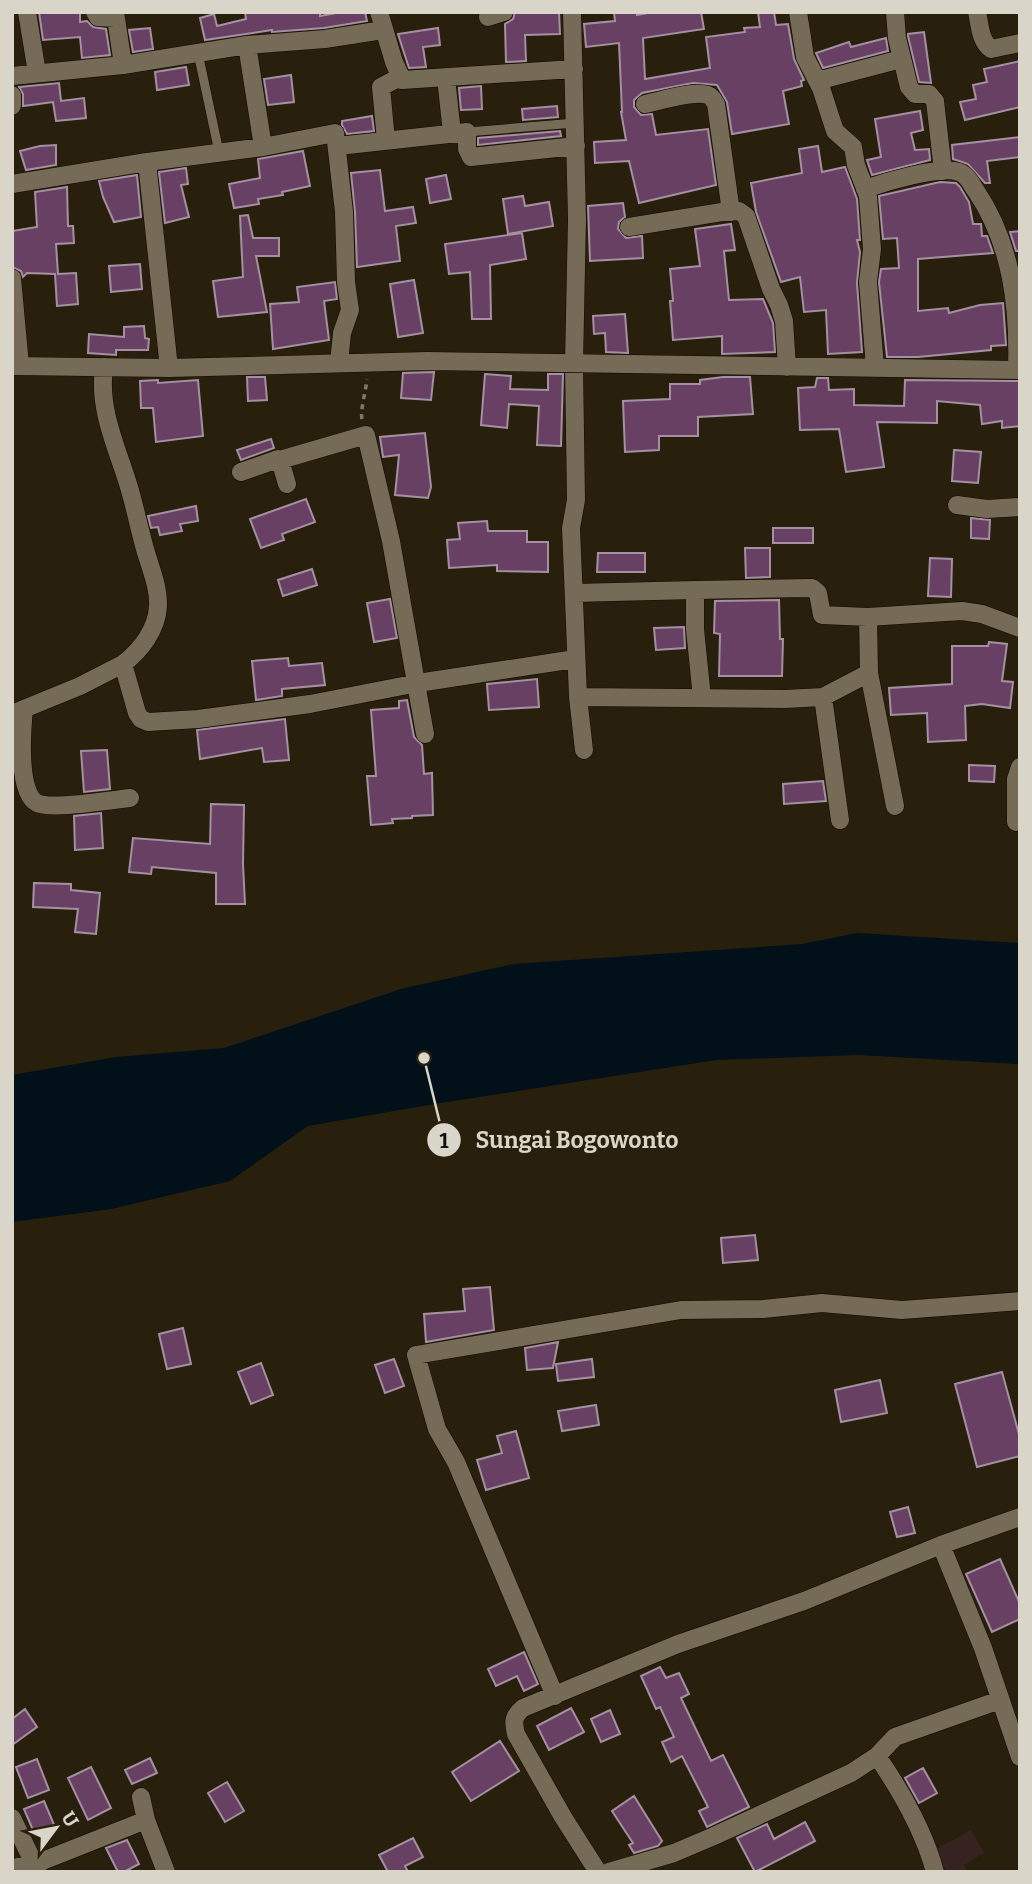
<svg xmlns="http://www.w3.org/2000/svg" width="1032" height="1884" font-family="Bitter,serif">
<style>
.medical{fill:#362221}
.water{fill:#021019}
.building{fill:#674063;stroke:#a490a1;stroke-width:2}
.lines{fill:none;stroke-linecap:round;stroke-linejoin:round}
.lane-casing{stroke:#110900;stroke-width:10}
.street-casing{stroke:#110900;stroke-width:19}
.path{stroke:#80796a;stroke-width:3.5;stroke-dasharray:5 5;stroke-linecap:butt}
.lane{stroke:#766b56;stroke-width:9}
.street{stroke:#766b56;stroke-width:18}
.leader{fill:none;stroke:#dad5c9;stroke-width:2.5}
.callout-dot{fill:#dad5c9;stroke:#28200d;stroke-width:2.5}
.mark-label{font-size:21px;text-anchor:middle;font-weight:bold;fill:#111}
.callout-label{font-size:23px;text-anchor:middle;font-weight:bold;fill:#dad5c9;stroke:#28200d;stroke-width:5;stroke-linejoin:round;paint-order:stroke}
</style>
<rect width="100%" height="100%" fill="#28200d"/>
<path class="medical" d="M971,1830L984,1853L964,1865L968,1872H947L935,1850Z"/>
<path class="water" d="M857,933L1020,943V1064L859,1055L716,1060L434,1104L308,1126L230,1181L111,1209L12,1222V1075L116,1057L224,1048L401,989L513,964L802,944Z"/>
<path class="building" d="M39,12H80V22L87,21L93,27L106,29L110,55L82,58L80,37L43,40Z
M245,12H320V16L342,12H365L367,21L324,28L272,32V30L205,40L200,18L214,14L217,26L246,19Z
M515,12H559L560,34L525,35L526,61L506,62L505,24L513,19Z
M614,12H637V15L653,12H701L704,29L643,38L645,79L710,68L706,37L745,32L744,28L760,27L758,12H774L776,25L788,24L794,59L804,80L801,81L802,86L783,91L789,124L732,134L727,102L717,85L693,83L642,93L634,100V107L641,115L652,114L656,135L708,129L716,185L639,203L629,161L595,163L594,142L626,140L621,112H622L619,43L586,47L584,24L615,21Z
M150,28L153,49L133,52L129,30Z
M438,28L440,45L423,47L426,67L409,68L398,34Z
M924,32L931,83L919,82L908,36V34Z
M886,38L888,51L823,68L816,53L849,42L851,47Z
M1020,61V107L965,120L960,102L976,99L973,85L987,82L984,69Z
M186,67L189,85L157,90L155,72Z
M291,75L294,102L268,105L264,79Z
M59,83L61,101L84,98L86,118L56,121L53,102L23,106V94L19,87Z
M481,86L482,109L461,110L459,88Z
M557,106L558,117L523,120L522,109Z
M920,111L923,130L911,133L915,150L929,149L930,160L872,175L867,160L881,157L875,119Z
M372,116L374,131L347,134L342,125V121Z
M560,131L561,136L478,145V138Z
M1020,137V157L987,161L990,183H985L968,164L953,159L952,145Z
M56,145V165L26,170L20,151L40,146Z
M818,146L822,172L845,167L857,199L860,240H857L860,252L857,283L862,352L828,354L826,310L804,312L800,277L781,282L756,212L751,183L802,173L799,149Z
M303,151L310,186L282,192L283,195L258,199L259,204L234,208L229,184L260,178L258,159Z
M186,168L188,184L181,185L189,217L165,223L159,172Z
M380,170L385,211L413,207L416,223L396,226L400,261L357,267L355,212L351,173Z
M137,175L141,217L114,222L103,197L99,181Z
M446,175L451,199L430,203L426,179Z
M940,182L956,183L960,187L969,202L973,224H981L982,236H987L993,253L918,259V311L948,308L949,313L980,305L1003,303L1006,345L991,346V350L918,357H887L879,282L881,269L899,268L897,238L883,239L879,196Z
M67,187L68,226H73L74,243L56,244L58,274L76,273L78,304L57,306L55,274L27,273L23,277L21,271L12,267V231L37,227L35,192Z
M523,196L525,206L549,202L553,226L508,234L503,199Z
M623,203L625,217L619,222L618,229L626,238L642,236L643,258L590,261L588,206Z
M248,215L253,238H279V256H256L267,312L218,317L213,281L243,277L240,216Z
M731,224L735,250L724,251L729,300L763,299L773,323L775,352L722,354V336L673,340L670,301H673L670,269L700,266L695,229Z
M1020,231V251H1016L1010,232Z
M522,233L526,259L490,265L491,319H472L470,272L449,274L445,244Z
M140,264L142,289L111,292L109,266Z
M414,280L423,333L398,337L390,284Z
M335,282L337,299L324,301L329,340L273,349L270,304L299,302L297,287Z
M625,314L628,353L606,352L605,333L594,334L593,316Z
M144,326L145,338L149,339L148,350H116V355L88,353L89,334L124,337V327Z
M434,372L431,400L401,398L403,373Z
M485,374L511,376L510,389L548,390V374H563L561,446L537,445L539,406L509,404L507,428L481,425Z
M247,377H265L267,400L248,401Z
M723,377H750L753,414L698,417V436H659V450L625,452L623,401L670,399V384H700V380Z
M817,378H828L829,390L854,389V405L904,406L905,380L1019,381L1020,426L1002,428V421L982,424L980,405L937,401V423L877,422L884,467L846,472L839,429L800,430L798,388L815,387Z
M158,380V383L198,380L203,436L156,442L153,408H141L140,381Z
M425,433L431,487L428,498L395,495L399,455L383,457L380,437Z
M271,439L274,448L241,460L237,450Z
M954,450L981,452L978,483L952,481Z
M306,499L315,522L282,534L284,540L261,548L250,519Z
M196,506L198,521L180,524L182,531L160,535L158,527L151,528L148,516Z
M971,518L990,520L989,539L971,538Z
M487,521L488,531H527V542H548V572L497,571V565L449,568L447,540L460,539L458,523Z
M773,528H813V543H773Z
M745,548H770V577L746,578Z
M598,553H645V572H597Z
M930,558L952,559L951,597L928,596Z
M312,569L317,585L283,596L278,580Z
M390,599L397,638L374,642L367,603Z
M779,600L780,639H783L782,676H719L720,634L714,633L715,601Z
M684,627L685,648L656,650L654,628Z
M989,642L1007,644L1002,681L1013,682L1010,708L982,704L965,706L966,740L928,742L927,713L891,715L889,688L952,684V646H988Z
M288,658L289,666L322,663L325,685L282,689V696L256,700L252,661Z
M537,679L539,707L489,710L487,684Z
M407,700L414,737L422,745L424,774L432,773L433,815L412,816V818L392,819L393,823L371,825L367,776H376L371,710L399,708V701Z
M285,719L289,760L264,762L262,748L200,759L197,730Z
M107,750L110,789L84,792L81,751Z
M969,765L995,766L994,782L969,781Z
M823,781L826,801L784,804L783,784Z
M211,804L244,805L243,864L245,904H216V873L152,867L151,874L129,872L133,838L210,844Z
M101,813L103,848L75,850L74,816Z
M34,883L71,884V890L100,893L96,934L75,932L78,909L33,907Z
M755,1235L758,1260L723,1263L721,1238Z
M490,1287L494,1330L426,1342L424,1314L465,1311L463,1289Z
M183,1328L191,1364L167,1369L159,1334Z
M558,1342L553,1368L527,1370L525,1348Z
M394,1359L404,1386L385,1393L375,1365Z
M592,1359L594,1377L558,1381L556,1364Z
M261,1363L273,1395L251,1404L238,1372Z
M1002,1372L1020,1438V1456L977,1467L955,1384Z
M880,1380L887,1413L841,1422L835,1390Z
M596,1405L599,1425L562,1431L558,1411Z
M516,1431L529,1478L486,1490L477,1460L502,1453L497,1436Z
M908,1507L915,1533L897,1537L890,1512Z
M1000,1559L1020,1604V1619L992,1632L966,1574Z
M524,1652L538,1684L524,1691L517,1676L496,1686L488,1669Z
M660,1667L666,1678L679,1673L689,1694L681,1698L711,1761L723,1755L749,1807L707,1827L699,1811L708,1807L682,1756L671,1762L662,1742L674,1737L660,1707L656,1709L641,1676Z
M571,1708L584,1732L549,1750L537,1726Z
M25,1709L37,1727L12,1745V1719Z
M610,1710L620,1734L601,1742L591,1719Z
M500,1741L519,1771L471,1801L452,1772Z
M150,1758L157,1773L132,1784L125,1770Z
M37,1759L49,1790L28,1798L16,1767Z
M91,1767L111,1808L88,1820L68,1778Z
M923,1768L937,1793L919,1803L905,1778Z
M227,1782L244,1811L225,1822L208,1793Z
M634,1796L662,1841L658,1846L634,1853L629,1845L633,1843L612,1811Z
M44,1801L55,1827L35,1835L24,1809Z
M805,1822L815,1841L755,1872L737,1838L767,1824L774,1839Z
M413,1838L423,1857L405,1866L408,1872H388L379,1855Z
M127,1840L139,1864L124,1872H118L106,1848Z"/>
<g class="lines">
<g class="lane-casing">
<path id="lane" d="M198,53L219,152
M467,132L575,123"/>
</g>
<g class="street-casing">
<path id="street" d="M27,12L37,73
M95,12L98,17L116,18L123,65
M379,12L394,62L402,80L574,69
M572,12L577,219L574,365L576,500L571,528L578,697L785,699L823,697L869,673
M798,12L805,57L821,88L835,131L853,147L856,165L868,196L872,249L868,282L875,367
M895,12L897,38L909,87L915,94H929L935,101L943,171
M977,12C980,25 980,41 991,49L1020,43
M488,17L504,12
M247,45L263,147
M12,76L123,65L247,45L325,39L383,30
M446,78L452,133
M817,81L901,59
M12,95V106
M645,104C660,101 694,90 708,95C713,97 713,100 716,104L731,212
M386,140L381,87L400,77
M338,146L467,132V149L471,157L576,146
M147,162L169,368
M12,184L147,162L263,147L335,133L344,212L346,282L350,310L342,333L339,363
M865,189C885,182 941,165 959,172C968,175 971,184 976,191C1012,244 1019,308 1017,370
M629,227L722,212L739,211L746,216L771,289L779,305L784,321L787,367
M12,278L20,365
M12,366L169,368L427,361L1020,370
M104,367C98,410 117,447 129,487C135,507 139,528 145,549C150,567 159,587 158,606C157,630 140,651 123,664L137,713L141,719L148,722L198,719L310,704L418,683L575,659
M280,460L287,484
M241,472L278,459L280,460L366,435L391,541L425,734
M957,505L987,509L1020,507
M695,590L812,588L818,593L822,615L868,617
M574,593L695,590V629L702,698
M578,697L584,750
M823,697L840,820
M24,709C22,729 17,793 37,803C50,810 112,800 130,798
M14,713L80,686L123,664
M895,806L869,673L868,617L962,611L982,614L1020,628
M1016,822V779L1020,767
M941,1545L983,1648L1020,1757
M555,1696L456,1462L437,1429L416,1355L681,1310L763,1309L822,1303L902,1310L1020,1301
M877,1756C901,1791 924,1831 935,1872
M141,1797L146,1820L166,1872
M12,1818L38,1872
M12,1868L35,1864L146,1820
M598,1872L563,1817L516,1734C513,1722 513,1716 523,1708L678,1644L804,1601L941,1545L1020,1517
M609,1872L674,1853L714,1836L851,1773L877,1756L895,1737L1000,1700"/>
</g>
<path class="path" d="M362,419C360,411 366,390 367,379"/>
<use href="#lane" class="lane"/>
<use href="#street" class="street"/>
</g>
<path class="leader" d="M424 1058L444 1140"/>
<g class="callout-dot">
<circle cx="424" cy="1058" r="7"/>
<circle cx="444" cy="1140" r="18"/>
</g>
<g class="mark-label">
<text x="444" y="1148">1</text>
</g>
<g class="callout-label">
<text x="577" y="1148">Sungai Bogowonto</text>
</g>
<rect width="1032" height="1884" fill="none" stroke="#dad5c9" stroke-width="28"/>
<g transform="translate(56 1828) rotate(58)" stroke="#28200d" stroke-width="5" paint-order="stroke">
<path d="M0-5L12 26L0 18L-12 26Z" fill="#dad5c9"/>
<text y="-10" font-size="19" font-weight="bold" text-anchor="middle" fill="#dad5c9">U</text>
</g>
</svg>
